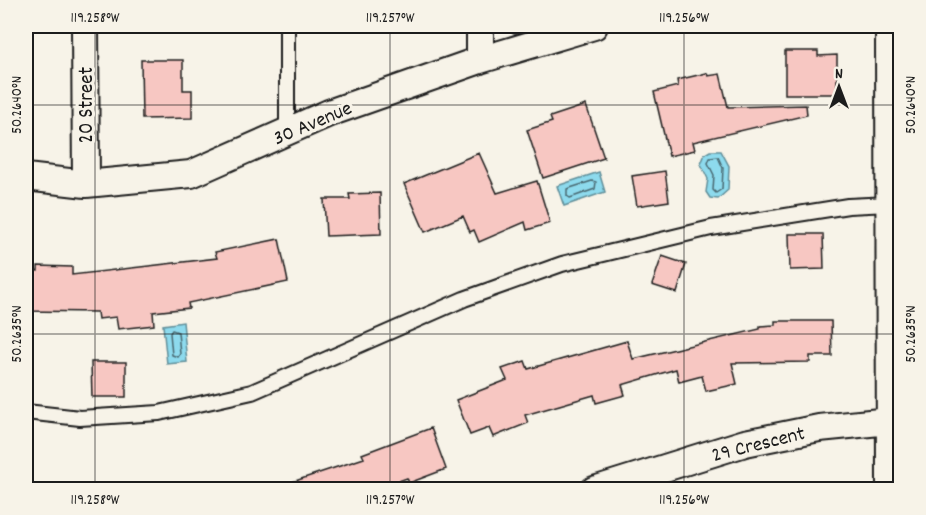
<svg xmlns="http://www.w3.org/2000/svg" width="926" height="515" font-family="Dekko,sans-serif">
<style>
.water{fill:#8ddaed;stroke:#608e99;stroke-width:1.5}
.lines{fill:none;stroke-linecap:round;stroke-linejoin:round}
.shore{stroke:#496870;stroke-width:1.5}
.building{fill:#f7c7c2;stroke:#1c1c1c;stroke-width:1.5}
.service-casing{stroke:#1c1c1c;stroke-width:18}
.minor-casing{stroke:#1c1c1c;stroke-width:30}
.service{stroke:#f7f3e8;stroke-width:14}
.minor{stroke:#f7f3e8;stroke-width:26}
.ticks{fill:none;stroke:#1c1c1c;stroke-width:1.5;stroke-opacity:0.45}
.labels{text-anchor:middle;stroke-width:6;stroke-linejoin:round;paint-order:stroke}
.street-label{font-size:21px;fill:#1c1c1c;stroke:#f7f3e8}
.neatline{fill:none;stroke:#1c1c1c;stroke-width:2}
.ticks-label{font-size:15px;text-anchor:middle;fill:#1c1c1c}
</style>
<rect width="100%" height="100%" fill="#f7f3e8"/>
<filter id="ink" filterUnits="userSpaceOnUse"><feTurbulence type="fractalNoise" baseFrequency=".0167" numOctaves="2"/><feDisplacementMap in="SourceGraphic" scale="12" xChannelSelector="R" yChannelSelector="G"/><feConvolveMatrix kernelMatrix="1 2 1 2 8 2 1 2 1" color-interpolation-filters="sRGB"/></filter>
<g filter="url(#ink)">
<path class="water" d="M710,151H721L729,166L728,190L718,199L710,198L706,192L708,179L701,164L705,154Z
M599,172L605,192L564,206L557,186Z
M183,322L187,362L167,364L163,325Z"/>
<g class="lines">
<path class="shore" d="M718,157L723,168L722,189L716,193L713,190L714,175L708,163L710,158Z
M592,181L596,182L595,189L570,198L567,196V189Z
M172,330L178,332L180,354L178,357L172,355L170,333Z"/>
</g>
<path class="building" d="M785,51H818V56L837,55V94H785Z
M141,60H183V90H192V118L142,119Z
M707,73L708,76L720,74L728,107L806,105L807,115L693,142L695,150L669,156L654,92L678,86L677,80Z
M586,105L604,158L543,178L527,130L552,122L550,117Z
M479,153L497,193L537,181L550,223L527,230L525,222L479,242L474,230L470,232L463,216L425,232L404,184Z
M665,171L669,201L637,206L632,176Z
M380,193L381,234L326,236L324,199H350L349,194Z
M789,234H823L824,269L790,270Z
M279,239L288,282L188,303L189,308L153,312L154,325L118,329L116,317L98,319L97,312L26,311V270L38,271V266L72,267V275L217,258L215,252Z
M662,256L686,264L677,293L652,285Z
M775,321H831L832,356H810V362L732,363L737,384L706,391L702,376L679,382L676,369L622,385L625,395L596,403L594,395L525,415L528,423L493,437L489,428L470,435L456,400L507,380L502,369L525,361L528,369L627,341L633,359L760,329V326L775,325Z
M91,362H126V397H92Z
M431,428L446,469L409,483L407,478L377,489H284L283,485L364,458L362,454Z"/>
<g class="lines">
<g class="service-casing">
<path id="service" d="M287,26V132
M26,412L80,418L159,413L252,392L464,299L562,264L711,228L848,206L889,204"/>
</g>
<g class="minor-casing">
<path id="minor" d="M85,26L86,184
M889,26L890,490
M480,60V26
M26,177L86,184L191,174L329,113L480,60L594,26
M594,490L745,443L819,428L890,421"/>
</g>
<use href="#service" class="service"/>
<use href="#minor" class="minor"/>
</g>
</g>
<path class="ticks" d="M95,26V490M390,26V490M684,26V490M26,105H900M26,334H900"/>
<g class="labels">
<g class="street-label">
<text transform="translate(85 105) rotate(-90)" y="7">20 Street</text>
<text transform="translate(312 122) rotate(-23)" y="7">30 Avenue</text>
<text transform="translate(758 443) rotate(-14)" y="7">29 Crescent</text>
</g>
</g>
<rect width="926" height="515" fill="none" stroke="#f7f3e8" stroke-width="66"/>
<g transform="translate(839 87)" stroke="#f7f3e8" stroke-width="4.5" paint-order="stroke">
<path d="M0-4.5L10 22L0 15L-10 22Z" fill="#1c1c1c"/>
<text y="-9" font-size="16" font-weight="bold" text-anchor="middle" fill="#1c1c1c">N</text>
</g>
<rect x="33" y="33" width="860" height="449" class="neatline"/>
<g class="ticks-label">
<text x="95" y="22">119.258°W</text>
<text x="390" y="22">119.257°W</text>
<text x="684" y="22">119.256°W</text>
<text transform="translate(16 105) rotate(-90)" y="5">50.2640°N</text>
<text transform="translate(910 105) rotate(-90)" y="5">50.2640°N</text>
<text transform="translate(16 334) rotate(-90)" y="5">50.2635°N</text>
<text transform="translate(910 334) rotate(-90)" y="5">50.2635°N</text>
<text x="95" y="504">119.258°W</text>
<text x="390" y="504">119.257°W</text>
<text x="684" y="504">119.256°W</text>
</g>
</svg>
